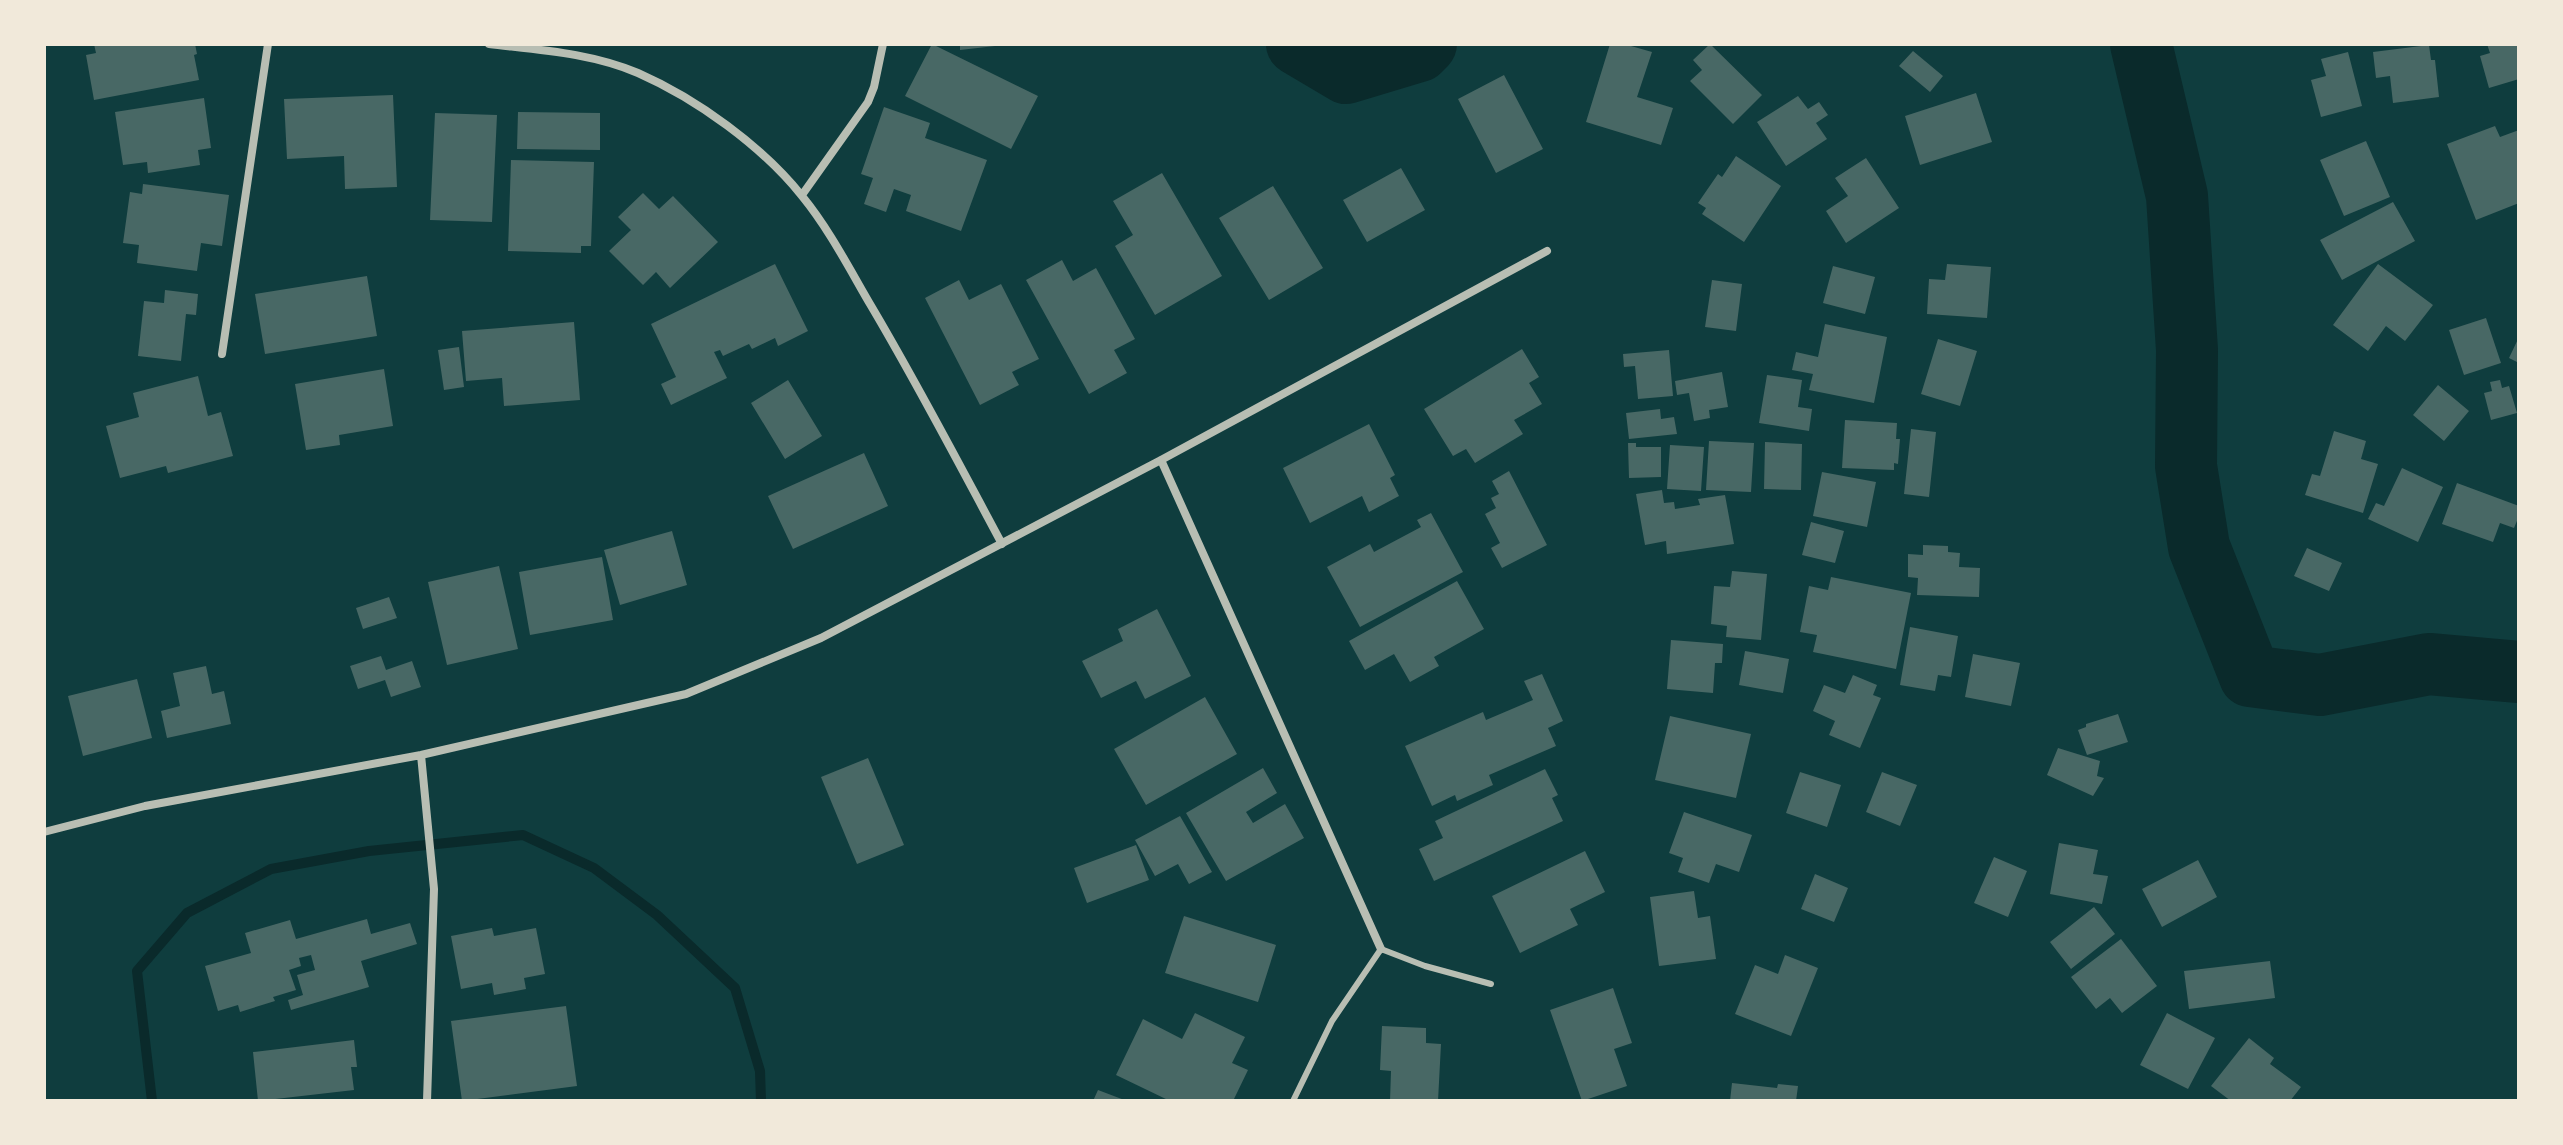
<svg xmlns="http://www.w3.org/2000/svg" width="2563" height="1145" font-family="Lato,sans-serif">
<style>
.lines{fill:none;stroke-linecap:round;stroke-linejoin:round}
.stream{stroke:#0a2a2b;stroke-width:10}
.river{stroke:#0a2a2b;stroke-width:62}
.building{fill:#486865}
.service{stroke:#b8beb3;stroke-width:6}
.minor{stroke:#b8beb3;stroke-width:8}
</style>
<rect width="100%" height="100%" fill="#0f3d3e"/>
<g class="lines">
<path class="stream" d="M152,1101L137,971L187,913L271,869L369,851L523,835L594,868L657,915L735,988L760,1071L761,1101"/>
<path class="river" d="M1297,44L1346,73L1419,51L1426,44
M2141,44L2177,196L2187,350L2186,466L2199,547L2250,676L2320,685L2429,664L2519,672"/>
</g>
<path class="building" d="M94,44H195L197,54L194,55L199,80L94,100L86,55L96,53Z
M932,44L1038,96L1011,149L905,96Z
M960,44H994L995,46L960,50Z
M1610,44H1624L1652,52L1637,97L1673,108L1661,145L1586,122Z
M1710,44L1762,95L1733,124L1690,81L1702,70L1693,60Z
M2487,44H2519V79L2489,88L2480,56L2490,53Z
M2429,45L2431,60H2435L2439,97L2393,103L2390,76L2376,78L2373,52Z
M1913,51L1943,76L1930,92L1899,66Z
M2348,52L2362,106L2321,117L2311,80L2326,76L2321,59Z
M1504,75L1543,149L1496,173L1458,99Z
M1976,93L1992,142L1920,165L1905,116Z
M393,95L397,187L345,189L344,156L287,159L284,99Z
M1798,96L1808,109L1819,102L1828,115L1816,123L1827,139L1786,166L1757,122Z
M204,98L211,148L198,150L200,165L148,173L147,162L123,165L115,112Z
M884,107L930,123L925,138L987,160L961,231L906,211L911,195L894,189L886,212L864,204L873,178L861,174Z
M518,112L600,113V150L517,149Z
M435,113L497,115L492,222L430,220Z
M2495,126L2500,137L2519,130V203L2476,220L2447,144Z
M2366,141L2390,197L2344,216L2320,160Z
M1736,156L1781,186L1744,242L1702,214L1706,208L1698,203L1718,174L1722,177Z
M1866,158L1899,208L1846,243L1826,211L1848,196L1835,178Z
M511,160L594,162L591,246H581V253L508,251Z
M1401,168L1425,210L1367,242L1343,200Z
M1162,173L1222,276L1155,315L1115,246L1133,235L1113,201Z
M143,184L229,195L222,246L201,243L197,271L137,263L139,245L123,243L130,192L142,194Z
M1273,186L1323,268L1269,300L1219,218Z
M643,193L659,209L673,196L718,242L670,288L656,272L643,285L609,251L631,230L618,217Z
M2393,202L2415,241L2342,280L2320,240Z
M1062,260L1073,281L1096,268L1135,339L1114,350L1127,373L1089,394L1026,280Z
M775,264L808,331L778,346L775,338L752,349L749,344L723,356L720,350L714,352L727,378L671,405L661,384L676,377L651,324Z
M1947,264L1991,267L1987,318L1927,314L1929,279L1945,280Z
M2378,264L2433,305L2405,341L2386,326L2368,351L2333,325Z
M1833,266L1875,277L1865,314L1823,303Z
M367,276L377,336L265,354L255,294Z
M959,280L969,300L1001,284L1039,359L1012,372L1019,385L980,405L925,298Z
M1712,280L1742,284L1736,331L1705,327Z
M165,290L198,294L196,315L186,314L181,361L138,356L144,301L164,303Z
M2486,318L2501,363L2464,375L2449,330Z
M574,322L580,400L504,406L502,378L466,381L462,331Z
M1825,324L1887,337L1874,403L1809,390L1813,374L1792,370L1796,352L1818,357Z
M2519,337V363L2509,358Z
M1938,339L1977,351L1960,406L1921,394Z
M459,347L464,387L444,390L438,350Z
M1522,349L1539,377L1529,383L1542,404L1514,420L1523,434L1475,463L1466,449L1453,456L1424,409Z
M1669,350L1673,396L1638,399L1635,366L1624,367L1623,354Z
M384,369L393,426L339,435L340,445L306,450L295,384Z
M1722,372L1728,407L1709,410L1710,418L1694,421L1689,393L1677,395L1675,381Z
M1767,375L1802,380L1798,407L1812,409L1809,431L1759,423Z
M198,376L208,416L221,412L233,456L168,473L166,466L120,478L106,426L139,417L133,393Z
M788,380L822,436L785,459L751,403Z
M2500,380L2502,388L2509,386L2517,413L2491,420L2484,393L2492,391L2490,382Z
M2438,385L2469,411L2444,441L2413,415Z
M1660,409L1661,419L1674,417L1677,434L1629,439L1626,413Z
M1845,420L1897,423L1896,439H1900L1898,464L1894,463V470L1842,468Z
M1369,424L1395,475L1390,478L1399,496L1369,512L1362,496L1310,523L1283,468Z
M1911,429L1936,432L1929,497L1904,494Z
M2334,431L2366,441L2361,459L2378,464L2363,513L2305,495L2312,474L2320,476Z
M1709,441L1754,443L1751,492L1706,490Z
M1765,442L1802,444L1801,490L1764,489Z
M1628,443H1636V447H1661V477L1629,478Z
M1670,445L1704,447L1701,491L1667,489Z
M864,453L888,506L793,549L768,496Z
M2402,468L2443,487L2418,542L2368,519L2376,503L2384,506Z
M1509,471L1547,545L1502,568L1491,548L1500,543L1485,514L1496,508L1491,498L1499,494L1492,481Z
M1822,472L1876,482L1867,527L1813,516Z
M2457,483L2519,506V516L2514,528L2500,523L2493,542L2442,524Z
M1662,490L1664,503L1674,502L1675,509L1700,505L1698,499L1725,495L1734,544L1667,554L1666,541L1645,545L1636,494Z
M1431,513L1463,572L1360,627L1327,567L1370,544L1374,552L1421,527L1417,520Z
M1811,522L1844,531L1835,563L1802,555Z
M672,531L687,585L620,605L604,550Z
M1923,545L1948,546V552L1960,553L1959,567L1980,568L1979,597L1917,595L1918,578L1908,577V554L1923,555Z
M2307,548L2342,563L2329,591L2294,576Z
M602,557L613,620L530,635L519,572Z
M499,566L518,649L447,665L428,582Z
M1732,571L1767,574L1761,640L1726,637L1727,626L1711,624L1714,586L1730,587Z
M1831,577L1911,593L1896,669L1813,652L1817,635L1800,632L1809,586L1828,590Z
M1457,581L1484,629L1434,657L1439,666L1410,682L1394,654L1365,670L1349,641Z
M389,597L397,618L363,629L356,608Z
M1157,609L1191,676L1145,699L1136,681L1101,698L1082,661L1123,641L1118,629Z
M1910,627L1958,636L1951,677L1938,675L1935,691L1900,685Z
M1671,640L1723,644L1722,663H1715L1713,693L1667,689Z
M1745,651L1789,659L1783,693L1739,685Z
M1973,654L2020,663L2011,706L1965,697Z
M381,656L386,670L412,661L421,687L391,697L385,680L358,689L350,666Z
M206,666L212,694L224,691L231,724L167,738L161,711L180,706L173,673Z
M1542,674L1563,721L1548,728L1556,746L1489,775L1493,785L1457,801L1455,795L1432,806L1405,746L1483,712L1486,720L1533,700L1524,681Z
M1853,675L1877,685L1873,695L1881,698L1860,748L1829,735L1835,721L1813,711L1824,685L1845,693Z
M137,679L152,738L83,756L68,696Z
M1205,697L1237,754L1146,805L1114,749Z
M2118,714L2128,742L2087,755L2078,730L2086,727V724Z
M1670,716L1751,734L1736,798L1655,780Z
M2058,748L2100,761L2097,776L2104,778L2093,796L2047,775Z
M868,758L904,845L857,864L821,777Z
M1263,768L1277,793L1246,812L1253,823L1285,804L1304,838L1226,881L1186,813Z
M1545,769L1558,795L1552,798L1563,821L1434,881L1419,849L1443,838L1435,821Z
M1800,772L1841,785L1827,827L1786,813Z
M1882,772L1917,785L1900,826L1866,812Z
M1684,812L1752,835L1739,872L1716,864L1709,883L1678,872L1683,858L1669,853Z
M1180,816L1212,872L1189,884L1178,864L1155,876L1135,840Z
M2059,843L2098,850L2093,874L2108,876L2102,904L2050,894Z
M1136,845L1149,880L1087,903L1074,868Z
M1585,851L1605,892L1570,909L1578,925L1520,953L1492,896Z
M1994,857L2027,871L2008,917L1974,903Z
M2198,860L2217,897L2162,927L2142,889Z
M1815,874L1848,888L1834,922L1801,909Z
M1694,891L1698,918L1710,916L1716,959L1659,966L1650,897Z
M2094,907L2115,934L2071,969L2050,942Z
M1184,916L1276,945L1258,1002L1165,973Z
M367,919L371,934L410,923L417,944L361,961L369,987L291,1010L288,1000L303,995L297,975L315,970L311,955L299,958L301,966L289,970L296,990L273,997L275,1001L240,1012L238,1005L218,1011L205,966L251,953L245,933L290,920L296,939Z
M492,928L494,936L536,928L545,974L524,978L526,989L494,995L492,983L461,989L451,936Z
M2121,939L2157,986L2122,1013L2110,998L2096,1009L2071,977Z
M1785,955L1818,968L1791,1036L1735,1014L1755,965L1778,974Z
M2270,961L2275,998L2189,1009L2184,971Z
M1613,988L1632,1043L1614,1049L1627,1086L1582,1101L1550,1010Z
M566,1006L577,1086L462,1101L451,1021Z
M1195,1013L1245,1037L1232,1063L1248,1070L1233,1101H1170L1116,1075L1143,1019L1182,1039Z
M2167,1013L2215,1038L2188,1089L2140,1065Z
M1382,1026L1426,1028V1043L1441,1044L1438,1101H1390L1391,1071L1380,1070Z
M2249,1038L2274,1058L2270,1064L2301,1087L2290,1101H2231L2211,1086Z
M354,1040L357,1067H351L354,1090L258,1101L253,1052Z
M1732,1083L1777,1088L1778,1084L1798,1086L1796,1101H1730Z
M1098,1090L1127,1101H1093Z"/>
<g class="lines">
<path class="service" d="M1293,1101L1332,1021L1381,949L1425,966L1491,984"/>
<path class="minor" d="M489,44C540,50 591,53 638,73C697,99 762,146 802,196C829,229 849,268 870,304C917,383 959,464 1002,544
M802,195L868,102L874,87L883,44
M222,354L268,44
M1161,460L1381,949
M421,755L434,889L427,1101
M44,832L145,806L421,755L686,694L821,638L1161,460L1547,251"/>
</g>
<rect width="2563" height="1145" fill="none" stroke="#f1e9da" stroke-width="92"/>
</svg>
